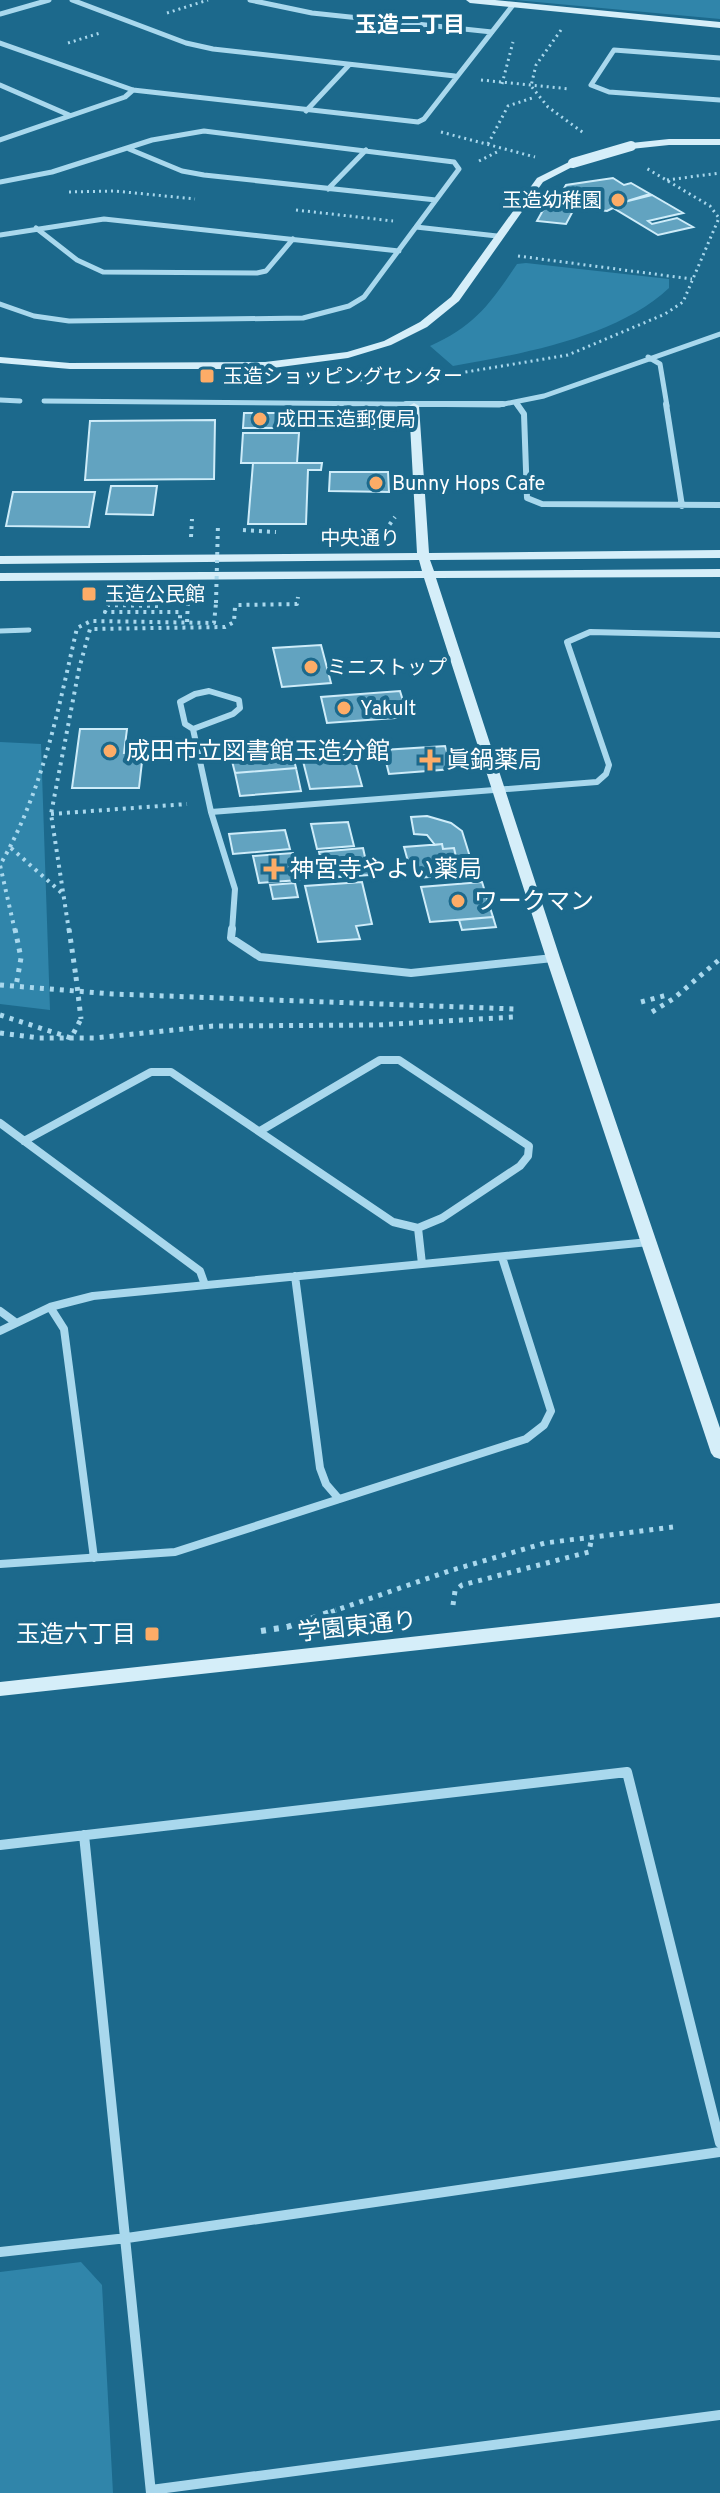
<svg xmlns="http://www.w3.org/2000/svg" width="720" height="2493" font-family="Overpass,'Noto Sans JP',sans-serif">
<style>
.green{fill:#3085aa}
.building{fill:#62a3c0;stroke:#ceecf9;stroke-width:2}
.lines{fill:none;stroke-linecap:round;stroke-linejoin:round}
.path-far3{stroke:#a9d8ed;stroke-width:3;stroke-dasharray:2 4;stroke-linecap:butt}
.path-far2{stroke:#a9d8ed;stroke-width:4;stroke-dasharray:3 5;stroke-linecap:butt}
.path-far1{stroke:#a9d8ed;stroke-width:5;stroke-dasharray:4 6;stroke-linecap:butt}
.path{stroke:#a9d8ed;stroke-width:6;stroke-dasharray:5 8;stroke-linecap:butt}
.lane{stroke:#a9d8ed;stroke-width:5}
.street-far3{stroke:#a9d8ed;stroke-width:5}
.street-far2{stroke:#a9d8ed;stroke-width:6}
.street-far1{stroke:#a9d8ed;stroke-width:8}
.street{stroke:#a9d8ed;stroke-width:10}
.secondary{fill:#d5eef9;fill-rule:evenodd}
.path-bridge-far1{stroke:#a9d8ed;stroke-width:4;stroke-dasharray:3 5;stroke-linecap:butt}
.path-bridge{stroke:#a9d8ed;stroke-width:5;stroke-dasharray:4 6;stroke-linecap:butt}
.secondary-bridge{stroke:#d5eef9;stroke-width:10}
.poi-dot{fill:#fdac67;stroke:#1c698c;stroke-width:3}
.labels{text-anchor:middle;stroke-width:8;stroke-linejoin:round;paint-order:stroke}
.far-poi-label{font-size:20px;fill:#fff;stroke:#1c698c;text-anchor:start}
.far-street-label{font-size:20px;fill:#fff;stroke:#1c698c}
.far-neighbourhood-label{font-size:22px;font-weight:bold;fill:#fff;stroke:#1c698c}
.poi-label{font-size:24px;fill:#fff;stroke:#1c698c;text-anchor:start}
.street-label{font-size:24px;fill:#fff;stroke:#1c698c}
</style>
<rect width="100%" height="100%" fill="#1c698c"/>
<path class="green" d="M515,0H720V19Z
M526,263L669,279V288C617,337 522,354 453,366L430,346C475,326 490,304 517,264Z
M0,742L41,744L50,1010L0,1004Z
M81,2262L102,2285L113,2493H0V2272Z"/>
<path class="building" d="M613,178L624,185L631,183L650,194L624,202L652,195L683,213L648,221L652,224L677,218L693,227L658,235L613,208L607,211L575,207L566,224L537,221L547,203L555,204L566,185Z
M244,413H278V418L301,419L300,428H243Z
M352,415H387V429H351Z
M215,420L214,479L85,480L90,421Z
M243,433H299L297,463H241Z
M253,463H322L321,470H308L306,524H248Z
M330,472H388L389,492L329,491Z
M111,486H157L153,515L106,514Z
M13,492H95L89,527L6,526Z
M321,645L331,683L282,687L273,648Z
M400,691L408,717L327,723L321,697Z
M80,729H127L124,753H143L139,788H72Z
M445,746L453,769L389,774L383,750Z
M353,754L362,786L310,789L302,757Z
M293,756L296,768L235,773L232,761Z
M296,768L301,791L240,796L235,773Z
M427,816L451,823L462,831L471,860L457,861L454,848L443,849L442,844L435,845L427,835L414,834L411,817Z
M348,822L354,846L317,849L311,824Z
M285,830L290,849L233,854L229,834Z
M442,844L443,849L454,848L457,861L471,860L473,866L449,868L451,875L418,878L414,865H409L404,847Z
M363,848L369,875L325,878L319,852Z
M293,853L299,880L259,883L253,856Z
M362,882L372,924L356,926L360,939L318,942L305,886Z
M482,882L493,917L430,922L421,887Z
M295,883L298,897L273,899L270,885Z
M493,917L496,927L462,930L459,920Z"/>
<g class="lines">
<path class="path-far3" d="M167,13L208,0
M561,30L536,65L531,86L548,107L585,134
M68,43L100,33
M481,80L570,89
M502,84L513,42
M441,132L535,157
M488,144L508,106L535,97
M479,161L499,151
M667,180L720,173
M69,192L115,191L195,199
M296,210L393,221
M518,256L692,279
M424,379L568,355L665,314L683,302L719,218L710,206L646,168
M360,380L391,375"/>
<path class="path-far2" d="M243,530L276,532
M377,534L387,528L395,517
M191,537L192,519
M158,598V606L108,605L105,612H180V622
M187,622L188,601
M51,814L187,804
M11,848L63,894
M15,931L0,865C43,791 58,710 77,628L91,621L214,623L216,603
M69,931L51,814L79,669L90,629L225,627L234,622L235,607L238,605L297,604L298,597"/>
<path class="path-far1" d="M15,929L21,958L16,986
M69,929L76,977
M0,985L113,994L514,1009
M641,1002L667,995
M652,1012L673,999L720,959
M0,1015L71,1038L81,1019
M0,1033L39,1038H94L213,1026L377,1025L514,1017
M453,1605L455,1591L462,1585L589,1552L592,1536
M331,1612L449,1571L545,1543L673,1527"/>
<path class="path" d="M261,1631L287,1627L336,1610"/>
<path class="lane" d="M0,631L29,630"/>
<path class="street-far3" d="M72,0L186,43L213,49L455,76
M250,0L312,13L492,32
M0,14L49,0
M0,43L133,90L418,122L424,119L513,5
M720,58L614,50L591,85L609,92L720,100
M0,85L69,115
M306,111L349,65
M0,140L125,97L133,90
M129,149L182,171L204,175L436,200
M0,182L52,172L152,140L204,131L454,162L459,169L364,297L349,306L303,318L69,321L34,316L0,304
M328,189L366,150
M416,227L497,236
M36,228L77,260L103,272L257,273L266,271L293,239
M0,235L104,219L399,251
M648,357L660,364L667,406
M0,400L20,401
M44,401L499,405L544,396L720,334
M516,403L518,406"/>
<path class="street-far2" d="M406,404H503
M517,404L524,414L527,498L542,504L720,505
M666,404L682,506
M209,691L239,700L240,708L233,714L193,729L185,724L180,702L195,694Z
M193,729L211,812L235,889L232,931
M211,812L597,782L606,774L609,765L567,642L590,632L720,635"/>
<path class="street-far1" d="M232,929L231,938L260,957L411,973L553,958
M0,1123L200,1271L205,1285
M24,1141L151,1072H171L393,1222L418,1228L442,1218L520,1166L528,1156L529,1146L399,1060H380L260,1131
M418,1228L422,1264
M295,1276L320,1468L326,1484L339,1499
M50,1307L64,1329L94,1558
M0,1311L15,1322
M0,1331L50,1307L93,1296L649,1242
M0,1564L175,1552L526,1439L544,1425L551,1411L502,1257"/>
<path class="street" d="M84,1835L151,2493
M0,1845L627,1772L720,2143
M0,2252L127,2238L720,2152
M151,2490L720,2415"/>
<path class="secondary" d="M466,0H495L720,22V28L470,3Z
M669,139H720V145H669L631,149L626,146L631,143Z
M573,160L578,163L576,165L543,182L459,301L427,327L391,345L348,358L265,369H70L0,363V357L70,363L265,362L347,352L384,341L420,322L451,297L537,178Z
M414,403L419,406L429,553L720,550V558L430,560L434,571L720,569V577L436,578L560,958L720,1428V1459L714,1457L711,1453L546,958L424,578L0,581V573L422,571L419,560L0,564V556L417,553L409,406Z
M720,1603V1617L0,1696V1682Z"/>
<path class="path-bridge-far1" d="M216,603L218,523"/>
<path class="path-bridge" d="M76,977L81,1019"/>
<path class="secondary-bridge" d="M573,163L631,146"/>
</g>
<g class="poi-dot">
<circle cx="618" cy="200" r="8"/>
<rect x="199" y="368" width="16" height="16" rx="4"/>
<circle cx="260" cy="419" r="8"/>
<circle cx="376" cy="483" r="8"/>
<rect x="81" y="586" width="16" height="16" rx="4"/>
<circle cx="311" cy="667" r="8"/>
<circle cx="344" cy="708" r="8"/>
<circle cx="110" cy="751" r="8"/>
<path d="M426 748h8v8h8v8h-8v8h-8v-8h-8v-8h8z"/>
<path d="M270 857h8v8h8v8h-8v8h-8v-8h-8v-8h8z"/>
<circle cx="458" cy="901" r="8"/>
<rect x="144" y="1626" width="16" height="16" rx="4"/>
</g>
<g class="labels">
<g class="far-poi-label">
<text x="602" y="207" text-anchor="end">玉造幼稚園</text>
<text x="223" y="383">玉造ショッピングセンター</text>
<text x="276" y="426">成田玉造郵便局</text>
<text x="392" y="490">Bunny Hops Cafe</text>
<text x="105" y="601">玉造公民館</text>
<text x="327" y="674">ミニストップ</text>
<text x="360" y="715">Yakult</text>
</g>
<g class="far-street-label">
<text x="360" y="545">中央通り</text>
</g>
<g class="far-neighbourhood-label">
<text x="410" y="32">玉造二丁目</text>
</g>
<g class="poi-label">
<text x="126" y="759">成田市立図書館玉造分館</text>
<text x="446" y="768">眞鍋薬局</text>
<text x="290" y="877">神宮寺やよい薬局</text>
<text x="474" y="909">ワークマン</text>
<text x="136" y="1642" text-anchor="end">玉造六丁目</text>
</g>
<g class="street-label">
<text transform="translate(357 1626) rotate(-6)" y="8">学園東通り</text>
</g>
</g>
</svg>
